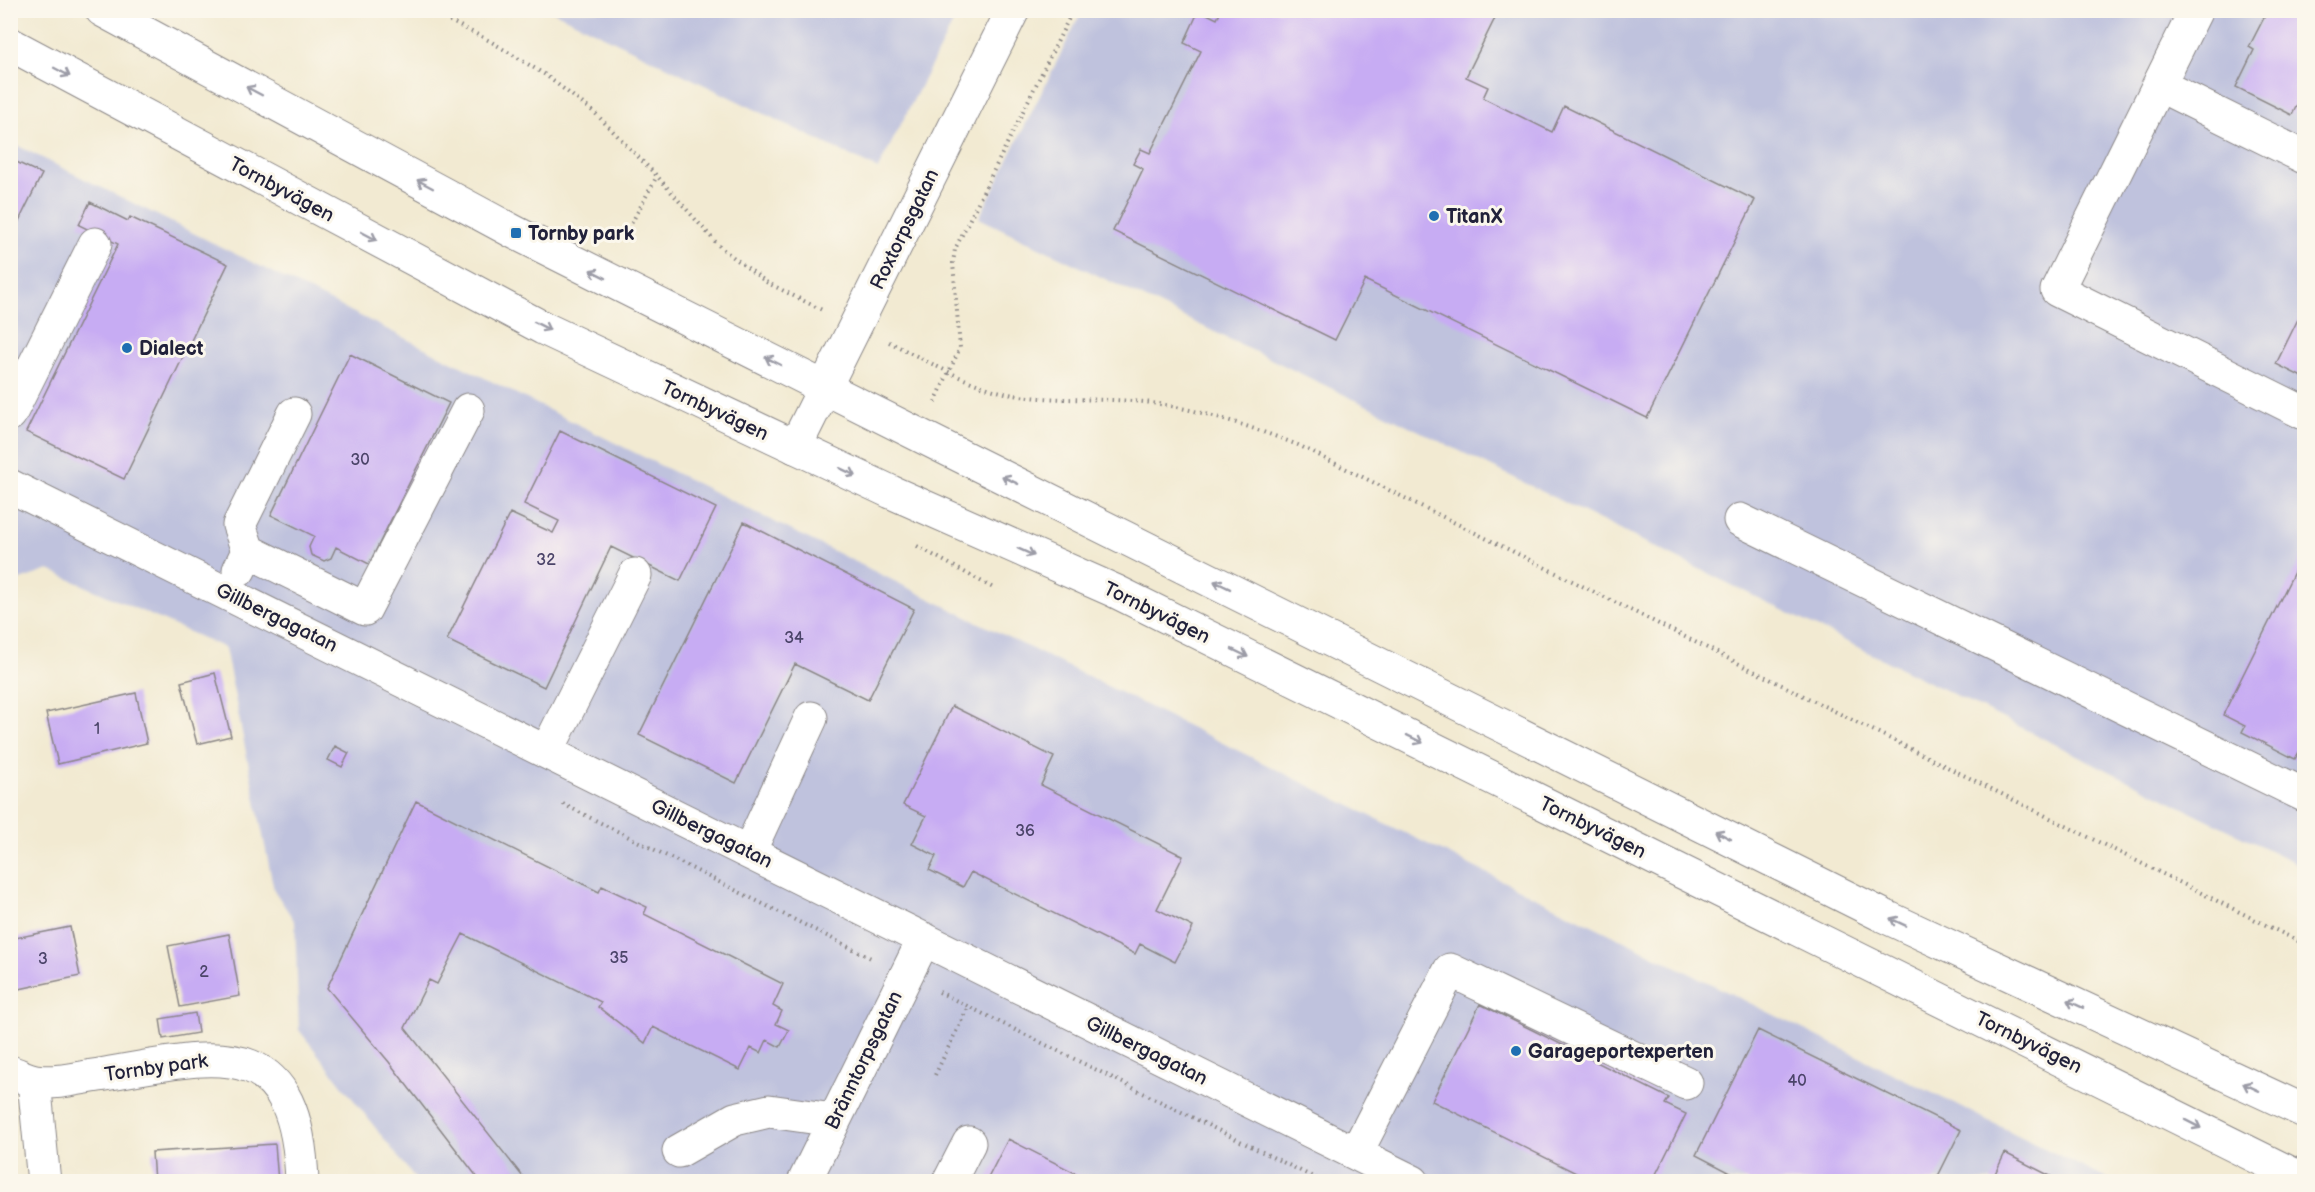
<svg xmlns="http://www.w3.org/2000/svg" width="2315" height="1192" font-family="'Balsamiq Sans',sans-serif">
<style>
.industrial{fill:#bfc2dd}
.building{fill:#c7acf3}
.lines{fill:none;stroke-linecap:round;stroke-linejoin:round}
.minor-casing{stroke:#8a8686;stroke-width:35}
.major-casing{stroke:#8a8686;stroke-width:35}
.path{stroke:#8a8686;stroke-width:4;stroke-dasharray:1.5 4.5;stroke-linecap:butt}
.minor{stroke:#fff;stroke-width:33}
.major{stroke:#fff;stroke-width:33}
.oneway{stroke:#9c9ca7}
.poi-dot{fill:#1f6fb2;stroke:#fbf7ec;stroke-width:2}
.labels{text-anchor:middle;stroke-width:6;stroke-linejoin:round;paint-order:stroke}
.number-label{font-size:16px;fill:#4b4469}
.street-label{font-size:20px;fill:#22223b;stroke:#fbf7ec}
.poi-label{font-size:20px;font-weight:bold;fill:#22223b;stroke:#fbf7ec;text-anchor:start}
</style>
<rect width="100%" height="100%" fill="#fbf7ec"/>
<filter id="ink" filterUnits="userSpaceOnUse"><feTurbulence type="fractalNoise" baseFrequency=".0167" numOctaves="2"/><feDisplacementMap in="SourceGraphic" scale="12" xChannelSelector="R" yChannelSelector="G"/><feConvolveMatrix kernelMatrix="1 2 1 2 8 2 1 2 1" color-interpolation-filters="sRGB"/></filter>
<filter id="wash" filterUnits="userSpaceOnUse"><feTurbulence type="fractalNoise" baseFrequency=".008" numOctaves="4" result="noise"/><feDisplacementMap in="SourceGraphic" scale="24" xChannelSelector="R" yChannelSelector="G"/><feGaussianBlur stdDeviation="1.35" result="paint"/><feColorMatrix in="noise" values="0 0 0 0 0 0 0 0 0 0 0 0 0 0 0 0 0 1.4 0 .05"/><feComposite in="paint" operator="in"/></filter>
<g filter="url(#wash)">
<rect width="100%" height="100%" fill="#f2ead2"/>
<path class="industrial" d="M552,11H959L878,169Z
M1082,11H2304V867L1407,425L979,218Z
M10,142L736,503L2111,1181H417L299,1030L295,922L274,890L225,648L49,570L11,583Z"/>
<g id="blocks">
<path class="building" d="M1199,10L1217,19L1221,10H1499L1466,77L1488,87L1483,98L1552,132L1564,106L1755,200L1647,418L1365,280L1335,340L1113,231L1143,169L1133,164L1141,149L1150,153L1201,51L1184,43Z
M2268,10H2304V91L2292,115L2236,87L2254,50L2249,47Z
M10,159L42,174L10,239Z
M90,202L128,221L130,217L228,264L124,479L26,432L118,244L79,225Z
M2304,307V378L2276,364Z
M350,354L449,403L369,564L336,547L331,558L324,561L311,555L309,547L314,536L271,515Z
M560,431L716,508L680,581L611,547L544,687L447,640L510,513L553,533L559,521L524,504Z
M744,522L914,609L868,700L795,664L736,783L639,735Z
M2304,552V755L2299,752L2295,759L2242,732L2245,726L2223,715Z
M215,673L231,736L197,744L181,682Z
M136,693L147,743L58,764L46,713Z
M952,706L1054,757L1041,785L1183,856L1157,909L1193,927L1175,962L1140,944L1135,954L971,872L963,887L929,870L936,856L912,844L926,816L903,805Z
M335,746L349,753L342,767L328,760Z
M416,801L599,892L602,886L647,907L644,914L783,984L773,1006L782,1011L776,1024L789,1030L780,1047L767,1040L761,1053L751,1048L740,1070L653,1027L645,1043L598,1007L601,1002L463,934L437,984L429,980L405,1028L527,1182H481L389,1062L327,988Z
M70,927L80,976L10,991V939Z
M229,934L240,996L180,1007L168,946Z
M1480,1004L1669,1098L1665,1104L1686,1114L1652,1182H1594L1432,1101Z
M195,1013L198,1033L163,1039L160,1019Z
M1758,1030L1961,1130L1935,1182H1748L1696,1155Z
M1008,1139L1093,1182H986Z
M275,1144L278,1182H154L152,1152Z
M2005,1153L2062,1182H1991Z"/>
</g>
</g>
<g filter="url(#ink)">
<use href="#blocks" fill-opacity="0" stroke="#8a8686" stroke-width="1.5"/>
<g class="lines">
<g class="minor-casing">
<path id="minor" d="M2196,10L2057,290L2304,413
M2159,85L2304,157
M10,414L95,244
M795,447L1013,10
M10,486L1413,1182
M1740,520L2304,795
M248,551L365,609L468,410
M239,570L248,551L239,525L294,414
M547,751L635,575
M749,852L811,718
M10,1072C19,1075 28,1080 36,1081C57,1084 78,1078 99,1075C213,1056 297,1027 302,1182
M34,1081L44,1182
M679,1151L735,1119L769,1111L833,1120
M1356,1153L1450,970L1686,1083
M804,1182L924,939
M949,1182L969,1143"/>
</g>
<g class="major-casing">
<path id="major" d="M102,10L516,233L933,442L1882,915L2304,1111
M10,44L543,328L891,492L1115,591L2304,1180"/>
</g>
<path class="path" d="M428,10L490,41L544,74L595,113L657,176L720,247L766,282L822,310
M623,239L657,176
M889,342C930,362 974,389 1020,396C1061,401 1103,398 1144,402C1197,408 1249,426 1298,445L2304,944
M935,402L960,348L953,263L955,249L1073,10
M917,546L995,589
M563,804L873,959
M939,992L1323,1182
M935,1075L968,1007"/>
<use href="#minor" class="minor"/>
<use href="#major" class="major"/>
</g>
<defs><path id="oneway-shaft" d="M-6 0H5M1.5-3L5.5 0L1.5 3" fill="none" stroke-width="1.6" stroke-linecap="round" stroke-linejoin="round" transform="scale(1.5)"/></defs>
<g class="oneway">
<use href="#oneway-shaft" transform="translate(62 72) rotate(28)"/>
<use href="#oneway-shaft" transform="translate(254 91) rotate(-152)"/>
<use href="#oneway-shaft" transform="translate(425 184) rotate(-152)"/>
<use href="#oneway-shaft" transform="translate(369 236) rotate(28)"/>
<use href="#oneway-shaft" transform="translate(598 274) rotate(-153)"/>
<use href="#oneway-shaft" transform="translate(542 326) rotate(27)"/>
<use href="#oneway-shaft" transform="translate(773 361) rotate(-153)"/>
<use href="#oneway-shaft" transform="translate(848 472) rotate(25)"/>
<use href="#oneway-shaft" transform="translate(1010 480) rotate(-154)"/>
<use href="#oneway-shaft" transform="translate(1026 552) rotate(24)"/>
<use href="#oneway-shaft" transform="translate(1222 585) rotate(-154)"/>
<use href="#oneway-shaft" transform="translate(1240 653) rotate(26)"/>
<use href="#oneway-shaft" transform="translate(1415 739) rotate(26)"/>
<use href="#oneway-shaft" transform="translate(1723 835) rotate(-153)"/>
<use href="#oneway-shaft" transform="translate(1898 922) rotate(-155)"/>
<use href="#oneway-shaft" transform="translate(2075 1004) rotate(-155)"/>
<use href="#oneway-shaft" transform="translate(2251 1087) rotate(-155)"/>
<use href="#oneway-shaft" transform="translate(2193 1124) rotate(27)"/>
</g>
</g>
<g class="poi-dot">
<circle cx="1434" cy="216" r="6"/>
<rect x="510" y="227" width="12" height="12" rx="3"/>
<circle cx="127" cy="348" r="6"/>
<circle cx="1516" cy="1051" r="6"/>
</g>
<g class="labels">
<g class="number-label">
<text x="360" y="465">30</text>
<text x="546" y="565">32</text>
<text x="794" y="643">34</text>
<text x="97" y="734">1</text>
<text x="1025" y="836">36</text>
<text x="619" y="963">35</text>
<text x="43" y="964">3</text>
<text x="204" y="977">2</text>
<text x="1797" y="1086">40</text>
</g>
<g class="street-label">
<text transform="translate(282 189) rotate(28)" y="7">Tornbyvägen</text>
<text transform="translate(904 229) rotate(-64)" y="7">Roxtorpsgatan</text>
<text transform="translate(715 410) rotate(25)" y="7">Tornbyvägen</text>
<text transform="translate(1157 612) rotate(26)" y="7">Tornbyvägen</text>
<text transform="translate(277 617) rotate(26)" y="7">Gillbergagatan</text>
<text transform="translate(1593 827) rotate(26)" y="7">Tornbyvägen</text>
<text transform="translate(712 833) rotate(26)" y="7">Gillbergagatan</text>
<text transform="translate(2029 1042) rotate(26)" y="7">Tornbyvägen</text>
<text transform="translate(1147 1050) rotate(26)" y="7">Gillbergagatan</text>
<text transform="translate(863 1060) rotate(-64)" y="7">Bränntorpsgatan</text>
<text transform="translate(156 1067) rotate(-8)" y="7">Tornby park</text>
</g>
<g class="poi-label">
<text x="1446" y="223">TitanX</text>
<text x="528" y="240">Tornby park</text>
<text x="139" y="355">Dialect</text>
<text x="1528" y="1058">Garageportexperten</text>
</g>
</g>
<rect width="2315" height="1192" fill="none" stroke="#fbf7ec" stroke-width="36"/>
</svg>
